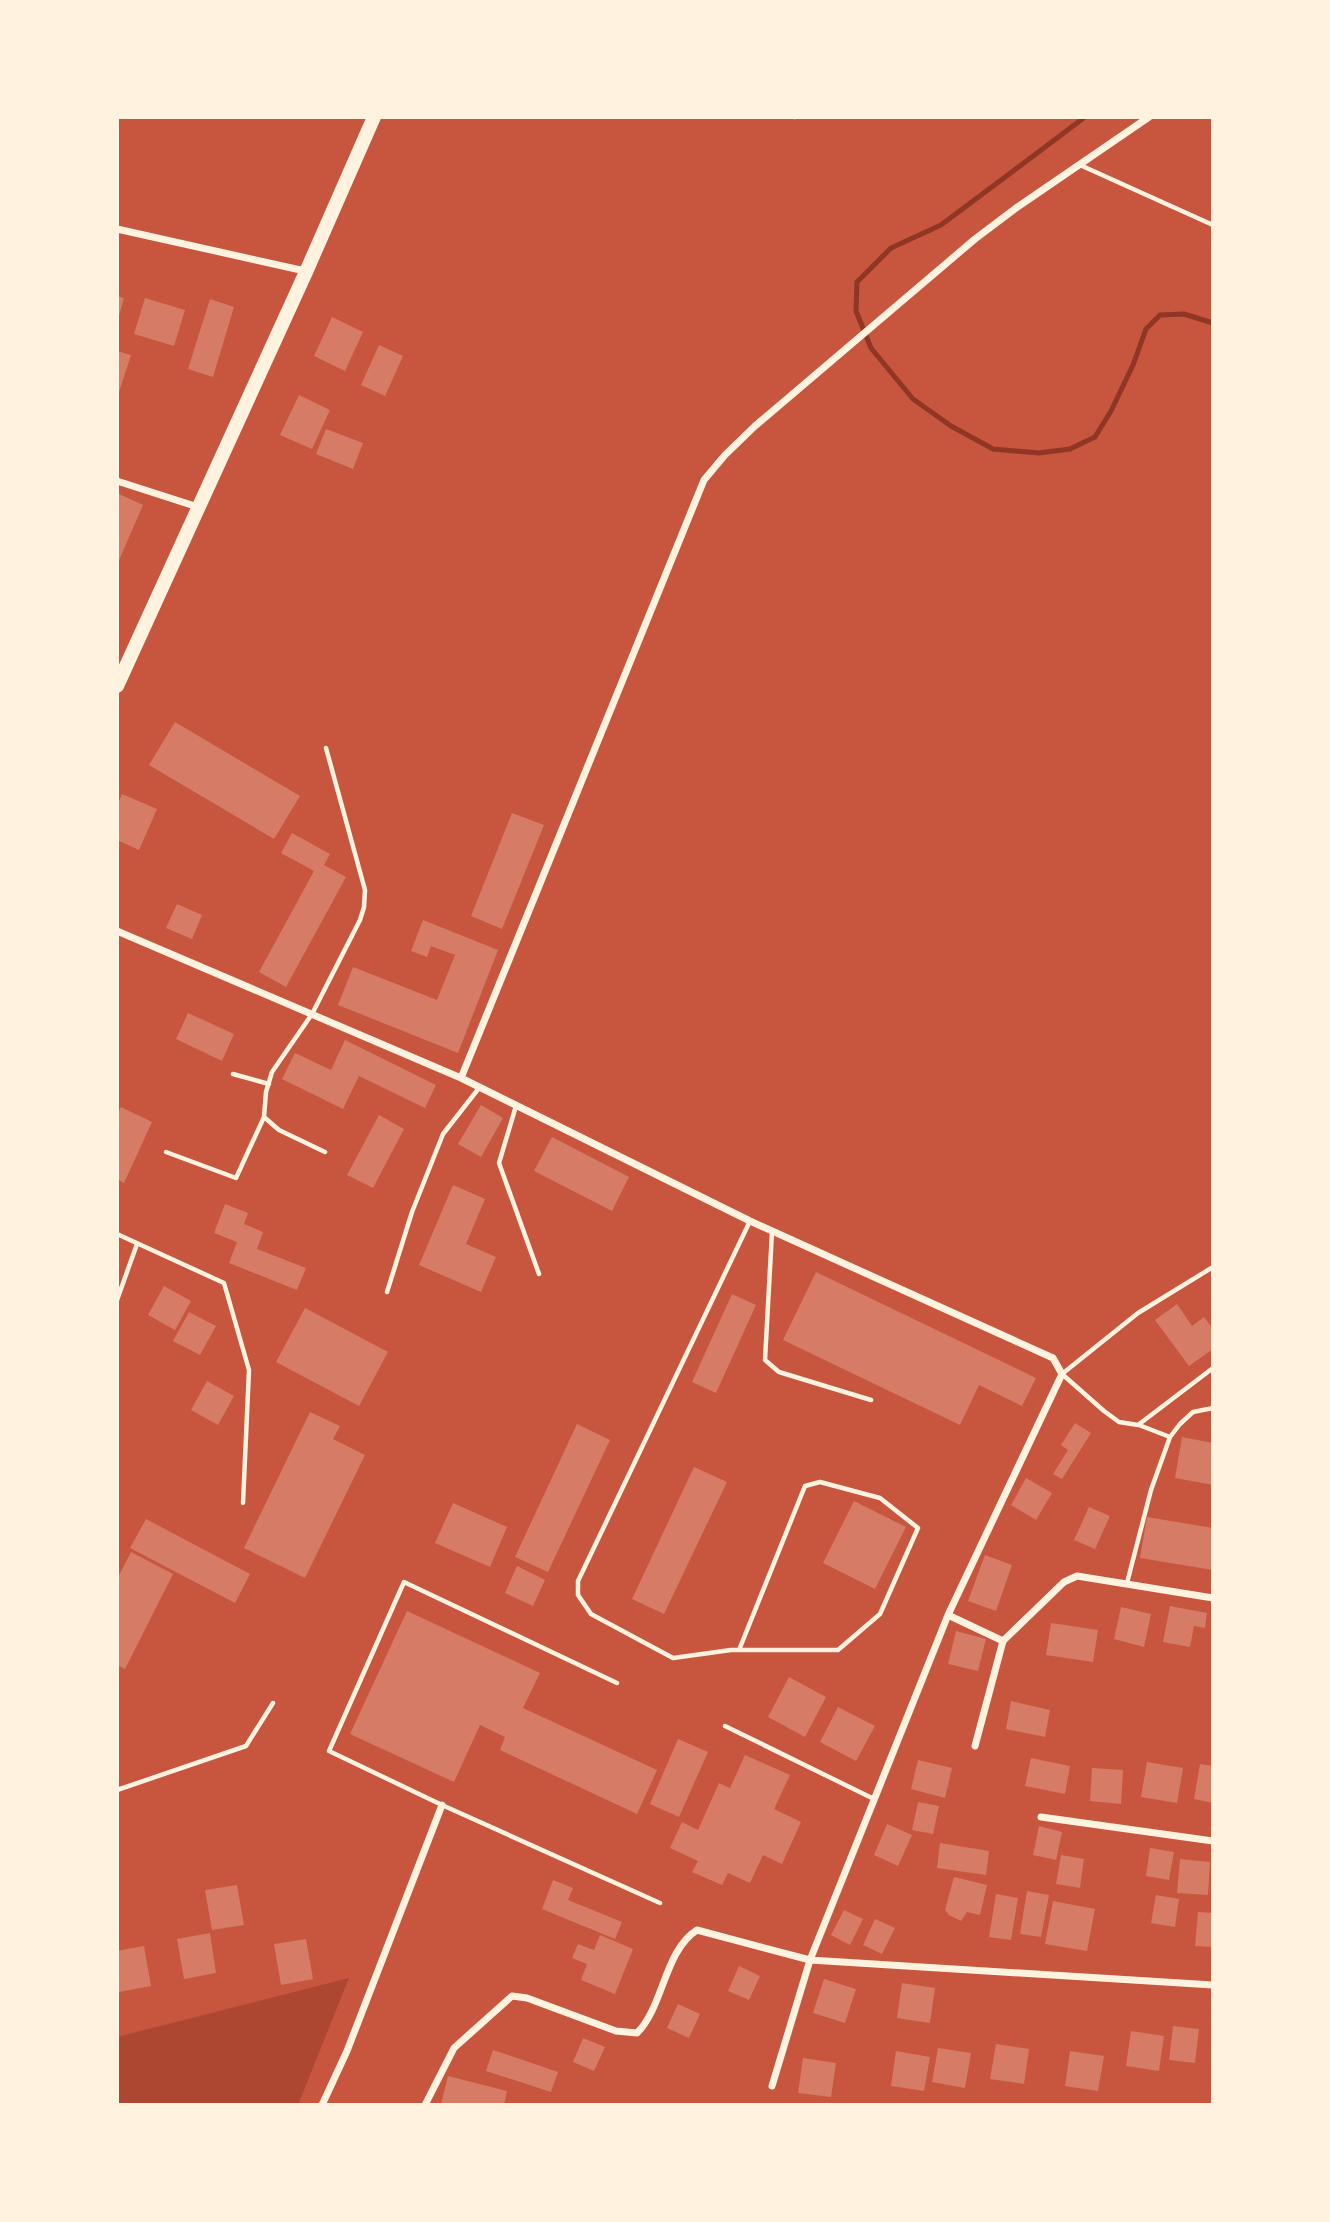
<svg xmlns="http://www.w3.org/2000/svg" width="1330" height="2222" font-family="'Crimson Pro',serif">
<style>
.green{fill:#ae4732}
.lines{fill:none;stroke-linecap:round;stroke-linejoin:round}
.stream{stroke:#8f3625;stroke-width:5}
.building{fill:#d67c66}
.service{stroke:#fff3e0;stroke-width:4.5}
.minor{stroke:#fff3e0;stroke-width:7}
.secondary{stroke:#fff3e0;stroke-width:14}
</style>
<rect width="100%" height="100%" fill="#c8553d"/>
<path class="green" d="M349,1978L298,2105H117V2037Z"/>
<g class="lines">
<path class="stream" d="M1085,117L941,225L891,248L857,282L856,311L871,348L913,399L951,426L993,449L1039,453L1070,449L1095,437L1111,411L1133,365L1146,329L1160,315L1184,314L1213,323"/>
</g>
<path class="building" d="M117,296L124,298L118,319H117Z
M145,298L185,310L174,346L134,334Z
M210,299L234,307L213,377L188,369Z
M332,317L363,332L345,371L314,356Z
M379,345L403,356L385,396L361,385Z
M117,351L131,355L119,392L117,391Z
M299,395L330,410L312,449L280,435Z
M326,429L363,443L353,469L316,454Z
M117,493L143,505L117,565Z
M175,722L300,796L274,839L149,765Z
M122,794L157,809L139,850L117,840V806Z
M512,813L544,825L502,929L471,916Z
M292,833L330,854L324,865L346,877L286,987L259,972L314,871L281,853Z
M177,904L202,915L192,939L166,928Z
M423,920L498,950L458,1053L338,1005L353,967L437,1000L455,955L431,946L427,957L411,951Z
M188,1013L234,1034L222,1061L176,1039Z
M345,1040L436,1085L425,1108L359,1076L343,1109L282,1079L295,1053L331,1070Z
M481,1105L503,1118L481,1157L458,1144Z
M121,1107L152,1122L124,1183L117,1179V1115Z
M379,1115L404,1129L373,1188L347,1175Z
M552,1137L629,1177L612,1211L534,1171Z
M453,1185L485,1199L466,1244L496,1257L481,1292L419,1265Z
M225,1204L248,1213L244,1224L263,1232L257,1249L306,1268L297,1290L229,1263L237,1242L214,1233Z
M816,1272L1036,1378L1022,1406L979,1385L960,1425L783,1340Z
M164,1286L191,1301L175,1330L148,1315Z
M732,1294L756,1305L716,1393L692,1382Z
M1177,1304L1192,1326L1204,1317L1213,1329V1349L1189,1366L1155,1320Z
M305,1308L388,1352L359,1406L276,1362Z
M189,1312L216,1326L200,1355L173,1341Z
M207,1381L234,1396L218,1425L191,1410Z
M310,1412L340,1426L333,1439L365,1455L305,1578L244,1548Z
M1075,1423L1091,1433L1062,1479L1053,1474L1068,1450L1061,1445Z
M577,1424L610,1440L548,1572L515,1557Z
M1182,1437L1213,1443V1485L1175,1478Z
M694,1467L727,1482L664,1614L632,1599Z
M1026,1478L1052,1493L1036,1520L1011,1505Z
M854,1501L906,1527L875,1589L823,1563Z
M453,1503L507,1527L490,1567L435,1543Z
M1089,1507L1110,1516L1095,1549L1074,1540Z
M1147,1517L1213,1528V1570L1140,1558Z
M146,1519L250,1574L235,1603L130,1548Z
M131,1552L173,1574L125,1669L117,1665V1579Z
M985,1555L1012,1565L996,1611L968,1601Z
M517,1566L545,1580L533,1606L505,1593Z
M1170,1606L1207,1613L1205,1628L1194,1626L1190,1647L1163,1642Z
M1121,1607L1151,1614L1144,1647L1114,1639Z
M407,1611L540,1673L523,1708L657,1770L637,1814L500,1750L505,1737L480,1725L454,1782L350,1734Z
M1051,1623L1098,1630L1093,1662L1046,1655Z
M956,1631L986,1639L978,1671L948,1664Z
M789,1677L826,1697L805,1737L768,1717Z
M1011,1701L1050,1710L1045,1737L1006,1729Z
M838,1707L875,1726L856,1761L820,1742Z
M678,1739L708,1752L679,1817L650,1804Z
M745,1755L790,1775L774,1809L801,1822L782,1864L763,1855L750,1883L728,1873L722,1885L692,1872L698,1861L670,1848L682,1822L698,1830L719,1783L730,1788Z
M1031,1758L1070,1766L1065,1794L1025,1786Z
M918,1760L952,1768L945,1798L911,1789Z
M1147,1762L1183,1768L1177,1803L1141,1797Z
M1200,1764L1213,1766V1803L1194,1799Z
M1092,1768L1123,1770L1121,1804L1090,1801Z
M918,1802L939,1806L933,1834L912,1830Z
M887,1824L912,1835L898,1866L874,1855Z
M1039,1826L1062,1832L1056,1860L1033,1855Z
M940,1843L989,1851L986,1875L937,1868Z
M1150,1848L1174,1852L1169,1880L1146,1876Z
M1061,1855L1084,1859L1080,1888L1056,1884Z
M1180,1859L1210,1862L1208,1895L1177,1893Z
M954,1877L987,1885L980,1915L967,1912L961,1921L949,1915L945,1910Z
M553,1880L573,1888L568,1900L622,1922L615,1939L542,1909Z
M237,1885L244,1925L212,1930L205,1890Z
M1027,1891L1049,1895L1041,1937L1020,1934Z
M996,1894L1018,1898L1011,1940L989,1937Z
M1156,1895L1179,1899L1175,1927L1151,1923Z
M1053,1901L1095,1909L1087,1951L1045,1944Z
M844,1910L863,1919L850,1945L831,1935Z
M1198,1912L1213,1913V1947L1195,1946Z
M875,1919L895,1928L882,1954L863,1945Z
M210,1933L216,1973L184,1979L177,1939Z
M600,1935L633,1949L615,1994L581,1980L587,1964L572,1958L578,1944L594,1950Z
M306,1939L313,1979L281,1985L274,1944Z
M144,1946L151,1986L119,1992L117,1951Z
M739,1966L760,1976L749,2000L728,1991Z
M824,1979L856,1989L845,2023L813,2013Z
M902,1983L935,1988L930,2023L897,2018Z
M678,2004L700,2014L689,2038L667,2028Z
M1173,2026L1199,2029L1195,2063L1169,2060Z
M1131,2031L1164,2036L1159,2071L1126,2066Z
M583,2038L605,2047L594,2071L573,2062Z
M996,2044L1029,2049L1024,2084L990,2079Z
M938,2048L971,2053L965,2088L932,2082Z
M493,2050L558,2072L551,2092L486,2071Z
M896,2051L930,2057L924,2091L891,2086Z
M1070,2051L1104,2056L1098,2091L1065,2086Z
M803,2058L836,2063L831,2097L798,2093Z
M448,2076L507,2091L504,2105L441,2104Z"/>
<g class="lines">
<path class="service" d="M794,117H795
M1080,165L1213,225
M233,1074L269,1084
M516,1106L499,1163L539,1274
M166,1152L236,1178L264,1117
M325,1152L279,1130L264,1117L266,1092L272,1072L312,1014L360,920L364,907L365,890L326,748
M772,1232L765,1360L779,1372L871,1400
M117,1234L224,1283L249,1370L243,1503
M1213,1267L1138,1313L1062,1374L1104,1411L1119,1422L1138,1425L1213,1368
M387,1292L412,1212L443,1134L479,1088
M117,1300L137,1244
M1139,1425L1170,1437
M1127,1583L1151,1490L1170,1437L1180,1424L1193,1412L1213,1408
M739,1650L805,1486L820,1482L880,1498L918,1528L880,1614L838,1650H731L673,1658L591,1614L578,1595V1581L750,1221
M617,1683L404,1582L329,1751L442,1805L660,1903
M725,1726L874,1799
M117,1790L246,1746L273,1703"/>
<path class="minor" d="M117,229L305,271
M117,481L198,507
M117,931L461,1078L750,1221L1053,1358L1062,1374L948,1615L810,1960L772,2086
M461,1078L704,480L725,455L755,426L975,239L1016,208L1149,117
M948,1615L1003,1641L1064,1582L1077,1576L1213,1598
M975,1746L1003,1641
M1041,1817L1213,1841
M322,2105L347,2051L442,1805
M425,2105L454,2048L512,1996L527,1998L616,2031L637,2033C664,2006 664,1951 697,1930L810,1960L1213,1985"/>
<path class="secondary" d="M117,686L306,272L374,117"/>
</g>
<rect width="1330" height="2222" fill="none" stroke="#fff3e0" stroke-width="238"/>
</svg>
